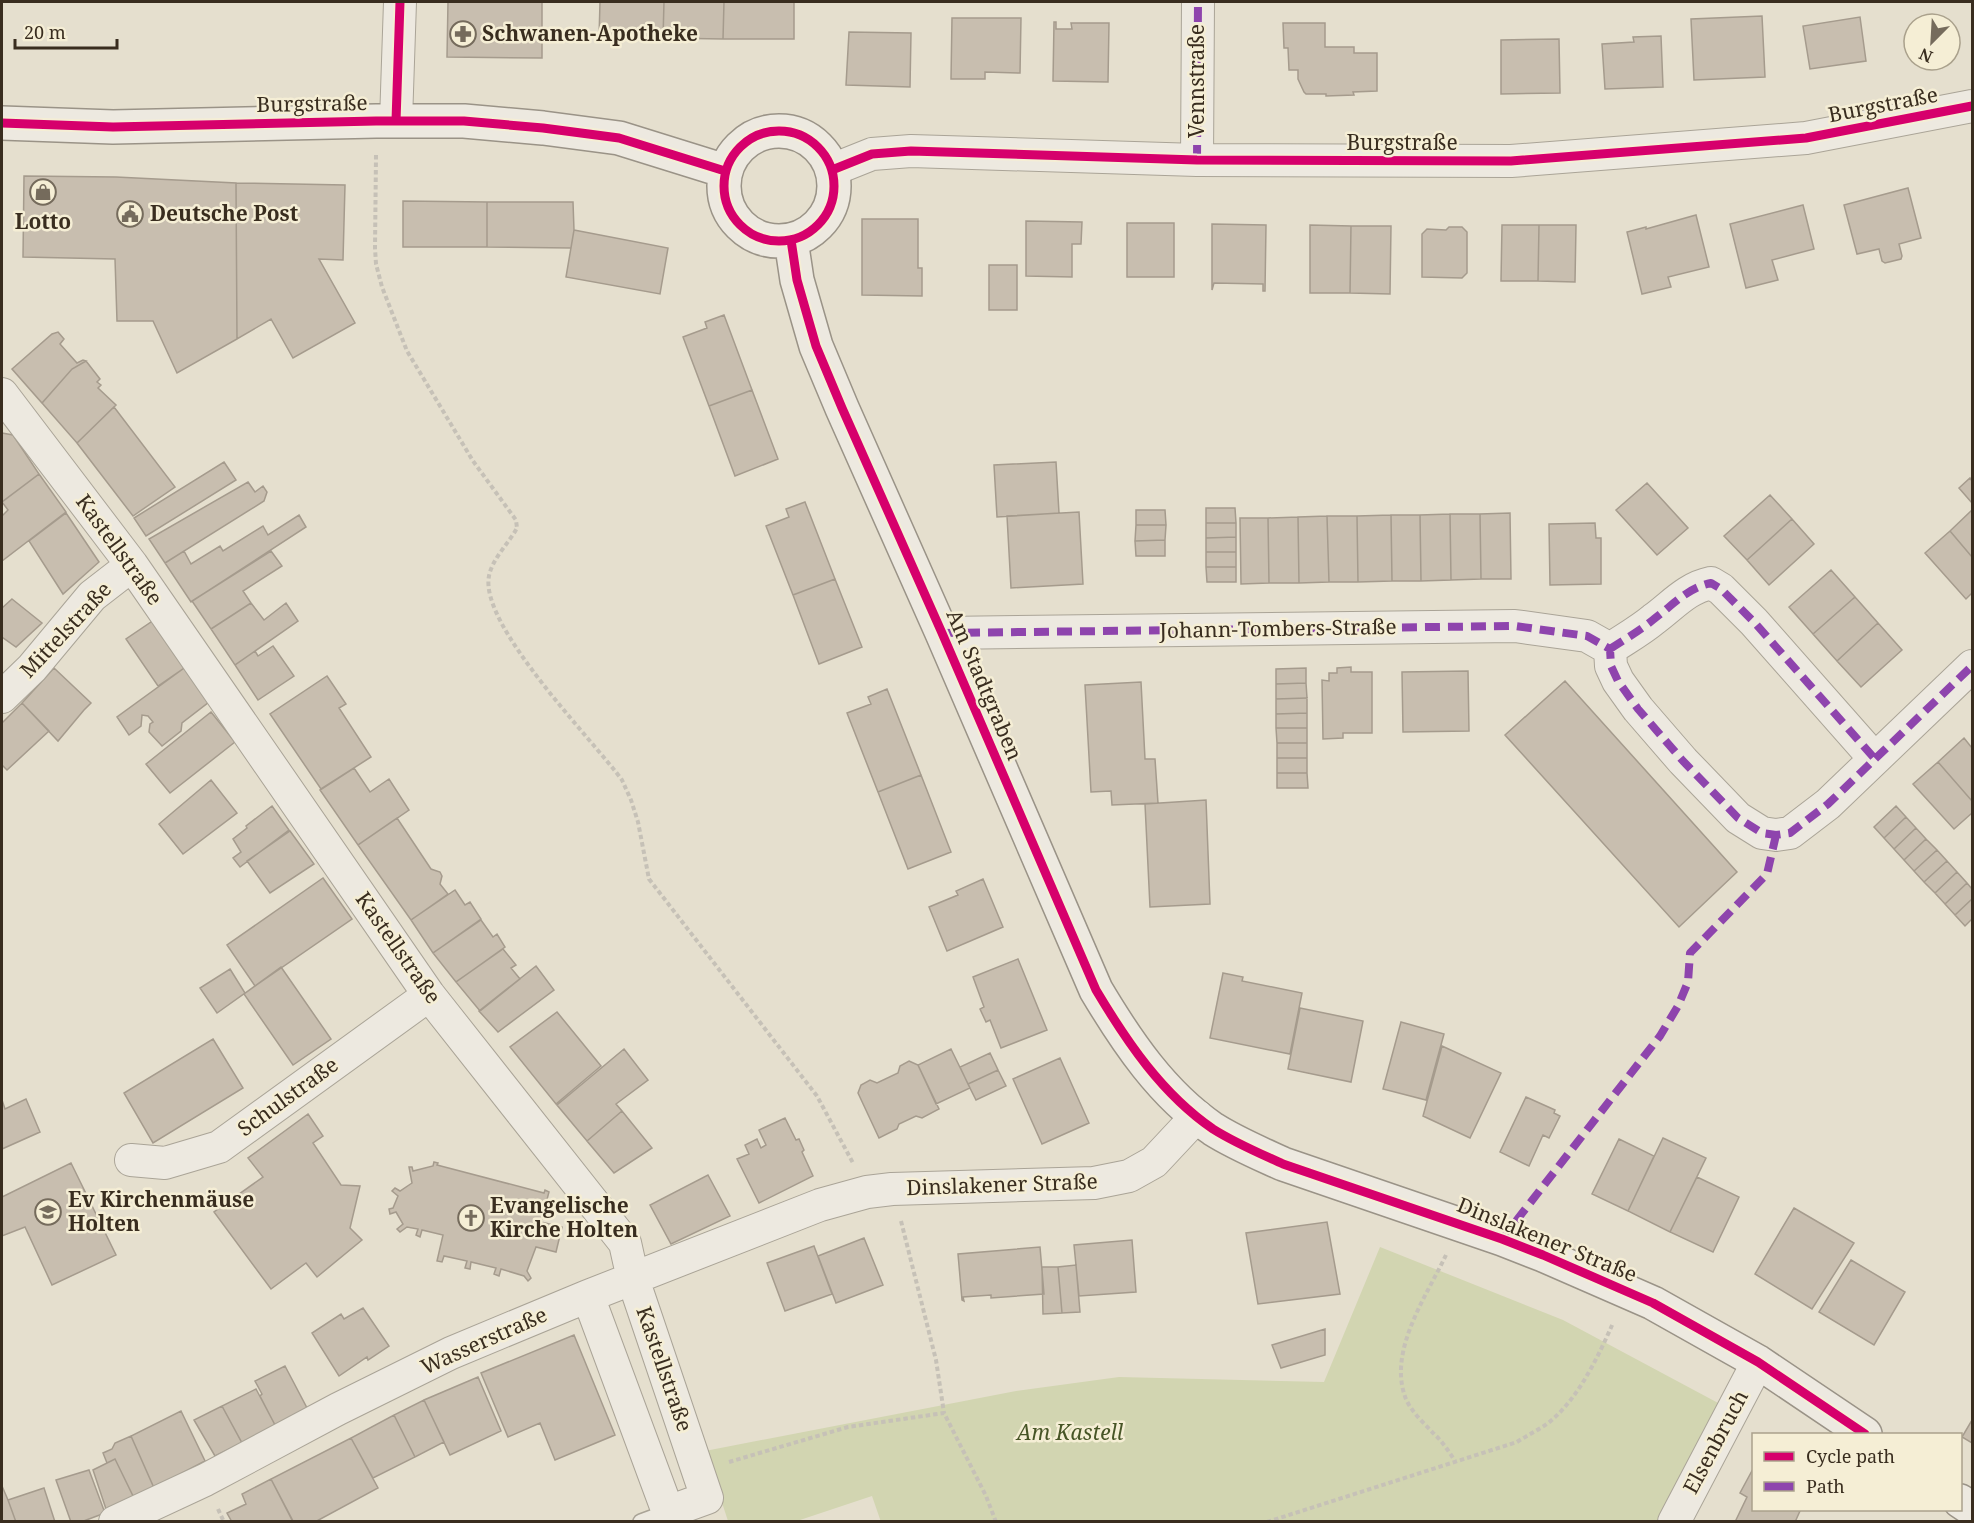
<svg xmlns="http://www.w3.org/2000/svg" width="1974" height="1523" font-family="'Noto Serif',serif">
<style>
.green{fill:#d2d5b1}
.building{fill:#c8beaf;stroke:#a59b8d;stroke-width:1.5}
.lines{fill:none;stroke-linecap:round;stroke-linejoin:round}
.service-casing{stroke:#aaa497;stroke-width:18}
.minor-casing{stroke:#aaa497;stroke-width:34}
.secondary-casing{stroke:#9a9387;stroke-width:36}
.path{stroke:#c6c1b7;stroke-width:4;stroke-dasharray:4.5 3;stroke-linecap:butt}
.service{stroke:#ede9e0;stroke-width:15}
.minor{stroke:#ede9e0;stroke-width:32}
.secondary{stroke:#ede9e0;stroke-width:33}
.quiet{stroke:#8e44ad;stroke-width:8;stroke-dasharray:15 8;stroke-linecap:butt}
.cycleway-casing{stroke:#f5eed5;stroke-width:13}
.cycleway{stroke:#d6006c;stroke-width:9}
.labels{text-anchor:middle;stroke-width:5;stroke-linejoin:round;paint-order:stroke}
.poi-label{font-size:21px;font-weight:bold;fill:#392d1f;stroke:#f5eed5;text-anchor:start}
.street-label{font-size:21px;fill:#392d1f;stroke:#f5eed5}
.park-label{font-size:21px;font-style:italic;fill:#475526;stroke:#f5eed5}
</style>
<rect width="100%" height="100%" fill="#e5dfce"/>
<path class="green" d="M1380,1247L1563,1320L1720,1404L1662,1522H881L872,1496L797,1521H728L705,1451L1016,1391L1119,1377L1324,1382Z"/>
<path class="building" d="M448,2H542V58L447,57Z
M600,2H664L663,38H599Z
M664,2H724L723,39L663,38Z
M724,2H794V39H723Z
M1762,16L1765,77L1694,80L1691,19Z
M1860,17L1866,61L1810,69L1803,26Z
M952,18H1021L1020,73L985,72V79H951Z
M1054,22H1056V29H1072L1071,23H1109L1108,82L1053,81Z
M1283,23H1325V47H1354V53H1377V91L1353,92L1354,95L1326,96V94H1306L1304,92L1298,79V70H1289L1288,48H1284Z
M849,32L911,33L910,87L846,85Z
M1661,36L1663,87L1605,89L1602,44L1634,42L1633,37Z
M1559,39L1560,93L1501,94V40Z
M24,176L116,177L236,183L237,339L177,373L153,321H117L115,259L23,257Z
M236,183L345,185L343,260L319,259L355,323L293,358L271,319L237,339Z
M1908,188L1921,238L1899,244L1902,256L1901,259L1885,263L1882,261L1879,249L1857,254L1844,205Z
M403,201L487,202V247H403Z
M487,202H573L574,230L571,248L487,247Z
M1803,205L1814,249L1772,260L1778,280L1746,288L1730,224Z
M1696,215L1709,267L1668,277L1671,287L1642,294L1627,232L1646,227V229Z
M862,219H918V268H922V296L862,295Z
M1026,221L1082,222L1081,244H1072V277L1026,276Z
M1127,223H1174V277H1127Z
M1212,224L1266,225L1265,291H1263V284L1214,283L1212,290Z
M1310,225L1351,226L1350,293H1310Z
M1502,225H1539L1538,281H1501Z
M1539,225H1576L1575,282L1538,281Z
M1351,226H1391L1390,294L1350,293Z
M1449,227H1462L1467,232V273L1462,278L1422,277V234L1427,229L1446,230Z
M574,230L668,248L660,294L566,277Z
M989,265H1017V310H989Z
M724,315L752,390L709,406L683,337L707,328L705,322Z
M58,332L64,339L60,344L77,363L83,360L86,361L72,369L42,403L12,369L52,334Z
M86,361L100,379L97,382L101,385L98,388L116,405L77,443L42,403L72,369Z
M752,390L778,459L735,476L709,406Z
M114,407L175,487L133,516L77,443Z
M2,433L13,435L39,474L2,502Z
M224,462L236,480L146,536L134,518Z
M1056,462L1059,513L997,517L994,465Z
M39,474L66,512L2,561V516L8,510L2,502Z
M1970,478L1972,481V503L1959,488Z
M248,482L255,492L263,486L267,492L264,501L165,563L149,539Z
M1647,483L1688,528L1657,555L1616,510Z
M1770,495L1792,519L1747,560L1724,536Z
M805,502L835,579L793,595L766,526L789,517L786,509Z
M1206,508H1235L1236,523H1206Z
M1136,510H1165L1166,525H1136Z
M1972,510V557L1950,531Z
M1079,512L1083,584L1011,588L1007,516Z
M66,513L99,562L63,594L29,541Z
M1510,513L1511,579H1481L1480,514Z
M1450,514H1480L1481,579L1451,580Z
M1450,514L1451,580L1421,581L1420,515Z
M299,515L306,527L191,602L165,563L184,551L191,564L220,546L223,551L263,526L268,535Z
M1391,515H1420L1421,581H1392Z
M1391,515L1392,581L1358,582L1357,516Z
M1327,516H1357L1358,582H1329Z
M1327,516L1329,582L1299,583L1298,517Z
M1298,517L1299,583H1269L1268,518Z
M1240,518H1268L1269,583L1241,584Z
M1792,519L1814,544L1769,585L1747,560Z
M1206,523H1236V537L1206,538Z
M1595,523L1596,538H1601V584L1550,585L1549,524Z
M1136,525H1166L1165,540L1135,541Z
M1950,531L1972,557V593L1966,599L1925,553Z
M1236,537V552H1206V538Z
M1165,540V556H1136L1135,541Z
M271,551L282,566L243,591L251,603L211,629L192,601Z
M1206,552H1236V567H1206Z
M1206,567H1236V582H1207Z
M1831,570L1855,597L1813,634L1789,607Z
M835,579L862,647L819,664L793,595Z
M1855,597L1878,623L1837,661L1813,634Z
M12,599L42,623L16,647L2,637V608Z
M251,603L264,620L286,603L298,621L235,665L211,629Z
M154,620L187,666L158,686L126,639Z
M1878,623L1902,650L1861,687L1837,661Z
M273,646L294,676L258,700L235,665L255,651L258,656Z
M187,666L209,702L182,723L181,731L162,746L149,732L150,724L153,722L148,716L142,715L141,726L129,735L117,717Z
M1351,667V672H1372V733H1343V738L1323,739L1322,680L1329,681V673H1337V668Z
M54,668L91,703L84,710L58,741L22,703Z
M1306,668V683L1276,684V669Z
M1468,671L1469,731L1403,732L1402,672Z
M327,676L346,704L339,708L371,757L321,789L270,714Z
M1565,681L1737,872L1679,927L1505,735Z
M1141,682L1145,759H1155L1158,803L1112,805L1111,791L1091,792L1085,685Z
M1306,683L1307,698L1276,699V684Z
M887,689L921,775L878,792L847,713L871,704L868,697Z
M1307,698V713L1276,714V699Z
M22,703L49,731L7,770L2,765V723Z
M211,712L235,742L170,793L146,764Z
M1307,713V728H1276V714Z
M1276,728H1307V743H1277Z
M1964,738L1972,748V801L1938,762Z
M1277,743H1307V758H1277Z
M1277,758H1307V773H1277Z
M1938,762L1972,801V813L1954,829L1913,784Z
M354,768L370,792L389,779L409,810L358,845L320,790Z
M1277,773H1307L1308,788H1277Z
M921,775L951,852L908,869L878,792Z
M211,780L237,813L183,854L159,824Z
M1206,800L1210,904L1150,907L1145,804Z
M272,806L289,830L240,867L233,858L241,852L233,839L247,828L246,826Z
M1896,806L1906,817L1884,838L1874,827Z
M1906,817L1916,828L1894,849L1884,838Z
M397,818L431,869L440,872L442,876L440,884L448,894L411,920L358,845Z
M1916,828L1926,839L1904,860L1894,849Z
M290,831L314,864L270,893L247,861Z
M1926,839L1937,850L1914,871L1904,860Z
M1937,850L1947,861L1924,882L1914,871Z
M1947,861L1957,872L1935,893L1924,882Z
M1957,872L1967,883L1945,904L1935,893Z
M323,878L352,919L255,986L227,945Z
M983,879L1003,927L947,951L929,907L958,895L956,891Z
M1967,883L1972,889V899L1955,915L1945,904Z
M455,890L465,905L470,902L481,919L433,953L411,920Z
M1972,899V919L1965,926L1955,915Z
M481,920L493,937L497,934L505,947L456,982L433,953Z
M503,949L516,965L511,968L520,979L480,1011L456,982Z
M1018,959L1047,1030L1001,1048L990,1020L986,1022L980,1009L984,1007L973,977Z
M536,966L554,990L498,1032L479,1011Z
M281,967L331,1039L293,1065L244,994Z
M230,969L245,993L217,1013L200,988Z
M1223,973L1243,977L1242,981L1302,993L1290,1054L1210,1038Z
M1300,1008L1363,1021L1351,1082L1288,1069Z
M557,1012L601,1066L556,1104L510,1047Z
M1401,1022L1444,1034L1426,1100L1383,1089Z
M213,1039L243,1088L153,1143L124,1093Z
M1442,1046L1501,1073L1470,1138L1423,1116Z
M624,1049L648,1080L616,1104L622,1111L587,1141L557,1105Z
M951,1049L970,1088L936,1104L918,1065Z
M990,1053L998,1070L968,1084L960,1067Z
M1060,1058L1089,1123L1042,1144L1013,1079Z
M909,1061L918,1065L939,1109L922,1118L916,1116L899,1124L897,1129L879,1138L858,1093L861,1085L870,1080L877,1083L898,1073L900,1066Z
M998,1070L1006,1086L976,1100L968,1084Z
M1526,1097L1555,1110L1554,1113L1560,1116L1549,1138L1543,1135L1529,1166L1500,1152Z
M26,1099L40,1132L2,1149V1100L5,1109Z
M622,1111L652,1148L614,1173L587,1141Z
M308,1114L323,1136L313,1143L341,1185L360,1186L350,1228L362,1240L317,1277L306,1263L271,1289L214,1212L263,1177L248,1158Z
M785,1118L796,1140L799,1139L804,1150L802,1152L813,1176L759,1203L737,1159L749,1154L745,1145L757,1139L761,1148L766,1145L759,1130Z
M1663,1138L1706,1158L1670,1232L1628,1211Z
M1619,1139L1654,1156L1628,1211L1592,1194Z
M434,1162L438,1163L437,1165L544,1193L545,1190L549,1192L541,1222L562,1227L556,1252L536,1247L527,1271L531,1278L528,1281L524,1276L501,1269L499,1276L494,1274L496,1268L471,1262L470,1269L465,1268L467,1261L444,1256L442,1262L437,1261L443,1235L422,1230L420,1237L416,1235L418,1229L407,1227L400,1232L397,1229L403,1224L396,1212L390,1214L389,1209L393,1208L398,1196L392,1191L395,1188L400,1191L412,1183L409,1167H412L413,1171L433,1166Z
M71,1163L116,1255L52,1285L25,1227L2,1236V1197Z
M708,1175L730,1216L671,1244L650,1205Z
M1697,1177L1739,1197L1713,1252L1670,1232Z
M1794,1208L1854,1243L1812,1309L1755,1274Z
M1327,1222L1340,1294L1258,1304L1246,1233Z
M864,1238L883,1285L836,1303L818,1256Z
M1132,1240L1136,1292L1079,1296L1074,1245Z
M814,1246L832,1294L785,1311L767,1263Z
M1040,1247L1044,1294L991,1298V1295L963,1297L964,1301L962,1300L958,1254Z
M1851,1260L1905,1292L1874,1345L1819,1312Z
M1076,1265L1080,1312L1062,1313L1058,1267Z
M1042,1267H1058L1062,1313L1043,1314Z
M363,1308L389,1346L368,1360L367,1357L339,1376L312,1333L341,1314L344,1319Z
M1325,1329V1355L1281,1368L1272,1345Z
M574,1335L615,1435L555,1460L540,1423L508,1437L481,1373Z
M285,1366L307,1408L275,1425L260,1396L262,1394L255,1381Z
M478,1377L501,1431L450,1455L424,1400Z
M256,1389L275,1425L242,1443L222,1406Z
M424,1400L444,1442L415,1457L394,1415Z
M222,1406L242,1443L215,1456L194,1420Z
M181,1411L205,1461L154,1488L131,1436Z
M394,1415L415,1457L373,1478L351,1438Z
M1972,1420V1443L1962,1437Z
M131,1436L154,1488L134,1498L115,1459L107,1463L103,1453L112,1449L115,1443Z
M351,1438L378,1488L315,1522H293L271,1479Z
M115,1459L134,1498L107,1512L93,1470Z
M1754,1467V1510H1797L1800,1511L1795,1522H1735L1747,1497L1740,1493Z
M89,1470L105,1513L81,1522H71L56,1480Z
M271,1479L293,1521L232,1522L227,1513L246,1504L242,1494Z
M2,1486L8,1500L16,1522H2Z
M44,1488L55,1522H16L8,1500Z"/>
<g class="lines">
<g class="service-casing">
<path id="service" d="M641,1522L668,1512"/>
</g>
<g class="minor-casing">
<path id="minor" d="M396,121L400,2
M1197,160L1198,2
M832,170L872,154L911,151L1197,160L1511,161L1806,138L1972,106
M2,394L132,565L429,995L625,1243L633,1279L707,1498L668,1512L588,1296
M942,633L1515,626L1587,636L1610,649L1611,666L1618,681L1638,709L1683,761L1738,818L1762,833L1776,835L1790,833L1828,804L1972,666
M1610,649C1625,639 1641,630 1654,619C1673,605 1687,588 1711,583L1721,589L1754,622L1875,759
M2,697L32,668L92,596L132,565
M131,1160L165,1163L219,1147L429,995
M115,1522L205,1480L338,1409L451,1353L588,1296L820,1205L867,1192L892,1189L1094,1183L1129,1176L1154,1162L1197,1116
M1674,1522L1758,1362"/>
</g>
<g class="secondary-casing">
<path id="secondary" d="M2,123L113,127L376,121H464L543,128L619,138L725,171
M724 186a55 55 0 1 1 110 0a55 55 0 1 1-110 0Z
M791,240L797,280L816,346L842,408L942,633L1096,990C1127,1042 1162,1094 1213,1129C1235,1143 1259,1153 1283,1164L1502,1239L1543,1255L1653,1303L1758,1362L1865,1434
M1960,1501L1972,1509"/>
</g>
<path class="path" d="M376,155L375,248L376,264L382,287L407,351L473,461L516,520L517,528C509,543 492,559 489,576C479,625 592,739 622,780L631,800L638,822L649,879L817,1096L853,1163
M901,1221L936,1360L944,1413
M1446,1255C1426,1297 1387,1352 1406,1399C1412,1413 1425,1424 1435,1435C1443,1442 1449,1452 1455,1461
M729,1462L848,1427L944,1413L986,1496L996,1522
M218,1509L224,1522
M1267,1522L1517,1442C1529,1434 1543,1428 1553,1419C1580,1395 1599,1355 1613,1323"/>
<use href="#service" class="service"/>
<use href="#minor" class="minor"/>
<use href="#secondary" class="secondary"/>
<path class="quiet" d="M1197,160L1198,2
M942,633L1515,626L1587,636L1610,649L1611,666L1618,681L1638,709L1683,761L1738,818L1762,833L1776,835L1790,833L1828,804L1972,666
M1610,649C1625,639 1641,630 1654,619C1673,605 1687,588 1711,583L1721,589L1754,622L1875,759
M1502,1239L1660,1036L1678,1006L1688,982L1690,953L1767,874L1776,835"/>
<g class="cycleway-casing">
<path id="cycleway" d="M396,121L400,2
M2,123L113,127L376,121H464L543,128L619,138L725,171
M724 186a55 55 0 1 1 110 0a55 55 0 1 1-110 0Z
M832,170L872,154L911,151L1197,160L1511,161L1806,138L1972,106
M791,240L797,280L816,346L842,408L942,633L1096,990C1127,1042 1162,1094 1213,1129C1235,1143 1259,1153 1283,1164L1502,1239L1543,1255L1653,1303L1758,1362L1865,1434"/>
</g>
<use href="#cycleway" class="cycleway"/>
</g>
<defs>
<g id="pharmacy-ring" transform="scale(1.35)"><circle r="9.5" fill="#f5eed5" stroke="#756b5c" stroke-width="1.5"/><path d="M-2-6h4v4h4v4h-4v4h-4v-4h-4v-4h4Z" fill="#756b5c"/></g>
<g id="shop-ring" transform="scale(1.35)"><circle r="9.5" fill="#f5eed5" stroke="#756b5c" stroke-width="1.5"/><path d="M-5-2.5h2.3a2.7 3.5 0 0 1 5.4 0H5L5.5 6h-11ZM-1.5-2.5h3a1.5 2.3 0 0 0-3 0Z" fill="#756b5c"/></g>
<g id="civic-ring" transform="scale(1.35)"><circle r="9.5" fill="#f5eed5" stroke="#756b5c" stroke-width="1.5"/><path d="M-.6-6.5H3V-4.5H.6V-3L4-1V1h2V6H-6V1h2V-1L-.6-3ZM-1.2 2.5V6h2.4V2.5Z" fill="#756b5c"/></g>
<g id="school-ring" transform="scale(1.35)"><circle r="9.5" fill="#f5eed5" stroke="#756b5c" stroke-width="1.5"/><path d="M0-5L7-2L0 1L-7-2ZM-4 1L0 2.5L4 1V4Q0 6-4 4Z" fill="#756b5c"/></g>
<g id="church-ring" transform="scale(1.35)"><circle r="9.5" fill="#f5eed5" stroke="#756b5c" stroke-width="1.5"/><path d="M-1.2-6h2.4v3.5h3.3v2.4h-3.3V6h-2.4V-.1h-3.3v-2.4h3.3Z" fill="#756b5c"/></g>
</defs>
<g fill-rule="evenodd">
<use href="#pharmacy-ring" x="463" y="34"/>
<use href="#shop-ring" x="43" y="192"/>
<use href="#civic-ring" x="130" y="214"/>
<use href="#school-ring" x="48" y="1212"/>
<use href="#church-ring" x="471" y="1218"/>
</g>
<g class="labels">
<g class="poi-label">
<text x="482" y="41">Schwanen-Apotheke</text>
<text x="150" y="221">Deutsche Post</text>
<text x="43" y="229" text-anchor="middle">Lotto</text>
<text x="68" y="1207">Ev Kirchenmäuse<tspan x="68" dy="24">Holten</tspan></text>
<text x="490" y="1213">Evangelische<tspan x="490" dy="24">Kirche Holten</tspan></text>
</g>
<g class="street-label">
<text transform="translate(1197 81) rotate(-90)" y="7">Vennstraße</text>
<text transform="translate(312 104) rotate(-1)" y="7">Burgstraße</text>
<text transform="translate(1883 105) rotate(-11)" y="7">Burgstraße</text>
<text x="1402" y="150">Burgstraße</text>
<text transform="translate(119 550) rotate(54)" y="7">Kastellstraße</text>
<text transform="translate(1278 629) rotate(-1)" y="7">Johann-Tombers-Straße</text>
<text transform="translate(66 630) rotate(-47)" y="7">Mittelstraße</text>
<text transform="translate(984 685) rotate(67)" y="7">Am Stadtgraben</text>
<text transform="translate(398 948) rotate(55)" y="7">Kastellstraße</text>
<text transform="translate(288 1097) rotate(-36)" y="7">Schulstraße</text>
<text transform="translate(1002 1185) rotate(-2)" y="7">Dinslakener Straße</text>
<text transform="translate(1547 1240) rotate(22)" y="7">Dinslakener Straße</text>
<text transform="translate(484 1341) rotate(-24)" y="7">Wasserstraße</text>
<text transform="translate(664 1369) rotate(71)" y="7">Kastellstraße</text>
<text transform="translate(1716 1442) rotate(-62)" y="7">Elsenbruch</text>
</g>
<g class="park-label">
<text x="1070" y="1440">Am Kastell</text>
</g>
</g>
<rect width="1974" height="1523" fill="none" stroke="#392d1f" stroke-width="6"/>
<rect x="1752" y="1433" width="210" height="78" fill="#f5eed5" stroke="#aaa18c" stroke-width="1.5"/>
<rect x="1764" y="1452" width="30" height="9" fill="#d6006c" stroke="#aaa18c" stroke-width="1.5"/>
<text x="1806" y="1463" font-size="18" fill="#392d1f">Cycle path</text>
<rect x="1764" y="1482" width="30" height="9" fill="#8e44ad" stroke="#aaa18c" stroke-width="1.5"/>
<text x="1806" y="1493" font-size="18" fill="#392d1f">Path</text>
<g transform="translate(1932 42) rotate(204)"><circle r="28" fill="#f5eed5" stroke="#aaa18c" stroke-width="1.5"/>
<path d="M0-4.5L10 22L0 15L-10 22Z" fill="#756b5c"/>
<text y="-9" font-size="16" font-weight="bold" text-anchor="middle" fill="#392d1f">N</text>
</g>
<path d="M15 39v9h102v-9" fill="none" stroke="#392d1f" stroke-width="3"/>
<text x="24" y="39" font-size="18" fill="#392d1f" stroke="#f5eed5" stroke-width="4.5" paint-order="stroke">20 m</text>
</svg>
